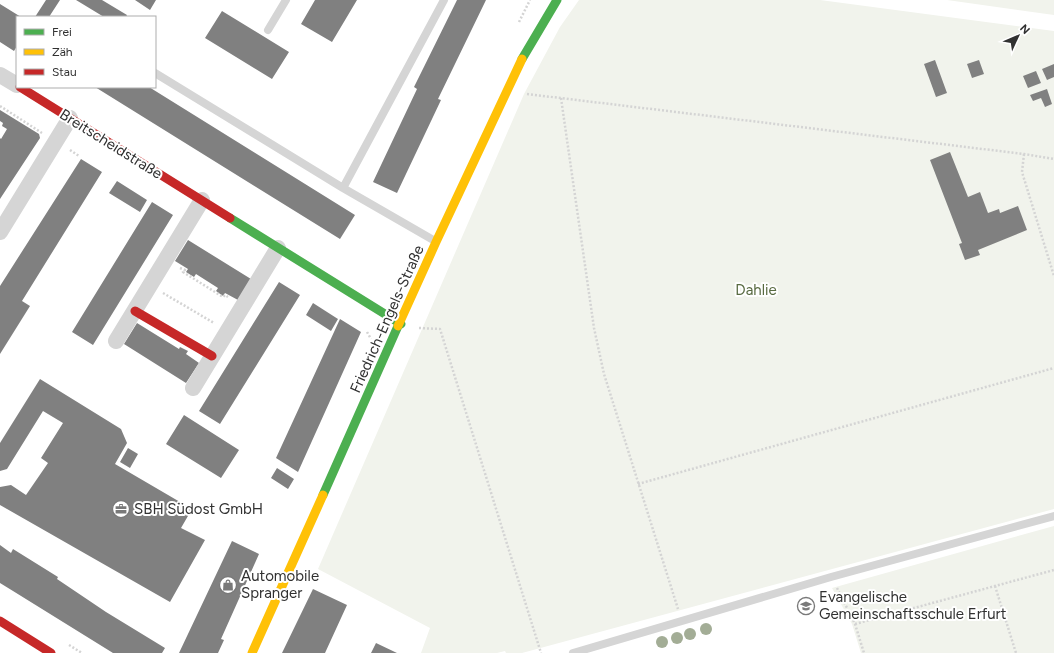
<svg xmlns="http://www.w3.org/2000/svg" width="1054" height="653" font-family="Figtree,sans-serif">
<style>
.green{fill:#f1f3ec}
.building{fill:#808080}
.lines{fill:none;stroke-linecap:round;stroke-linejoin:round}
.path{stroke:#d4d4d4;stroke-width:2.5;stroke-dasharray:2 2;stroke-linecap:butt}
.lane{stroke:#d5d5d5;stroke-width:8}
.street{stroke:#d5d5d5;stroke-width:16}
.fast{stroke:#4caf50;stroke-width:9}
.slow{stroke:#ffc107;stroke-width:9}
.jam{stroke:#c62828;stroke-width:9}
.tree{fill:#a3ad96}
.labels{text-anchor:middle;stroke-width:4;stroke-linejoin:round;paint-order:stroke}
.street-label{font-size:15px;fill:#313131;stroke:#fff}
.park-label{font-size:15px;fill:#586a41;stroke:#fff}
.poi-label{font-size:15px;fill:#313131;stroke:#fff;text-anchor:start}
</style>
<rect width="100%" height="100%" fill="#fff"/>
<path class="green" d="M579,0H820L1054,31V509L522,653H506L505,651L497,653H421L430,628L318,569L524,94L560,27Z
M947,0H1054V15Z
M1054,526V653H861L852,624L832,588Z"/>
<path class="building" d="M46,0H60L49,17H35Z
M76,0H102L127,15L126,17H104Z
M135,0H156L150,10Z
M315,0H357L332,42L301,24Z
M457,0H486L438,99L441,100L397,193L373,182L417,89L414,87Z
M0,4L21,17H17V46L14,51L0,42Z
M222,11L289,52L272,79L205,38Z
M935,60L947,93L936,97L924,64Z
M979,60L984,74L972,78L967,64Z
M1054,64V77L1047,80L1042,69Z
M1036,71L1041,83L1028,88L1023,76Z
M95,87H149L355,215L340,239Z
M1047,89L1052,104L1045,107L1041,98L1033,101L1030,95Z
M0,110L39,134L40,138L0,199V138L1,139L7,129L2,126L3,123L0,121Z
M950,152L968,197L980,192L988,213L999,209L1000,213L1018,206L1027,230L978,250L980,255L965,260L959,244L962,243L930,160Z
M81,159L102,172L22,301L30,306L0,354V286Z
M117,181L147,200L140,212L109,193Z
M152,202L173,215L93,345L72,332Z
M188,240L251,279L238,300L225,293L223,296L216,291L218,288L196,274L194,277L186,272L188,269L175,261Z
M279,282L300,295L220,424L199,411Z
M313,303L338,319L331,331L306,315Z
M340,319L361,332L298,472L276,458Z
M137,323L179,349L180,347L188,351L186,354L199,363L186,383L124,344Z
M40,379L121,429L127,443L115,464L192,509L181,528L205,540L170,602L0,505V487L11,485L26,495L48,463L41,458L63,423L43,411L7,469L0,471V443Z
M184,415L239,450L221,478L166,444Z
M128,448L138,454L130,468L120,462Z
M277,468L294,479L288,489L271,478Z
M232,541L259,554L221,639L224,640L218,653H179Z
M0,545L11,553L13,549L58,577L57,579L106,612L165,648L162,653H113L13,591L0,583Z
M313,589L347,605L325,653H282Z
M376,643L397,653H371Z"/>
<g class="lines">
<path class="path" d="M519,22L530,0
M527,94L1024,154L1054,159
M561,98L594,328L604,374L678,609
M0,106L42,133
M70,150L79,156
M1024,154L1022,172L1054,276
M180,268L185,270L183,272L223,297L225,295L228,297
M163,293L214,323
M419,328L440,329L541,653
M367,332L371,339
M638,484L1054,368
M995,586L1016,653
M837,588L855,624L864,653
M855,624L1054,570
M69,645L82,653"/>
<path class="lane" d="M268,30L286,0
M155,73L343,188L435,241
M343,188L444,0
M573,653L831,577L1054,516"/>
<path class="street" d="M0,75L17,85
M0,232L70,118
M116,341L202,200
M193,388L278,248"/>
<path class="fast" d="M522,59L557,0
M230,218L401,324
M323,495L398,326"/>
<path class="slow" d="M398,326L436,242L522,59
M252,653L323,495"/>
<path class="jam" d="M20,87L230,218
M135,311L212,356
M0,621L51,653"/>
</g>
<g class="tree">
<circle cx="706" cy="629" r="6"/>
<circle cx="690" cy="634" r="6"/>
<circle cx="677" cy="638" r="6"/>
<circle cx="662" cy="642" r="6"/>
</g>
<defs>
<g id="office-ring" transform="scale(0.9)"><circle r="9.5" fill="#fff" stroke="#797979" stroke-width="1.5"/><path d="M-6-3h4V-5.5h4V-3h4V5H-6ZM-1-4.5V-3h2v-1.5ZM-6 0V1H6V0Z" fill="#797979"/></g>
<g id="shop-ring" transform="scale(0.9)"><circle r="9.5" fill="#fff" stroke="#797979" stroke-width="1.5"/><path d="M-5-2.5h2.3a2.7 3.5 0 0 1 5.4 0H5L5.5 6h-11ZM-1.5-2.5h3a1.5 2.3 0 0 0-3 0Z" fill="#797979"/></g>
<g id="school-ring" transform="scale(0.9)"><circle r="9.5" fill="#fff" stroke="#797979" stroke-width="1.5"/><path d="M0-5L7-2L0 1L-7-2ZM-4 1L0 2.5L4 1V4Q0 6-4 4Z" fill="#797979"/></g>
</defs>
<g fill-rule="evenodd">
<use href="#office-ring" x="121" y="509"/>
<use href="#shop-ring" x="228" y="585"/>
<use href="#school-ring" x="806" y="606"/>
</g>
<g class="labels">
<g class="street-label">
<text transform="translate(111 144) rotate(32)" y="5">Breitscheidstraße</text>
<text transform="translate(387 319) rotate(-66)" y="5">Friedrich-Engels-Straße</text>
</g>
<g class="park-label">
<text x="756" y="295">Dahlie</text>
</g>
<g class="poi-label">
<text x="134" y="514">SBH Südost GmbH</text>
<text x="241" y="581">Automobile<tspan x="241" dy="17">Spranger</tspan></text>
<text x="819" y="602">Evangelische<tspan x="819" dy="17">Gemeinschaftsschule Erfurt</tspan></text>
</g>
</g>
<rect x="16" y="16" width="140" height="72" fill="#ffffff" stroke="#adadad"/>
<rect x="24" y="29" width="20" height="6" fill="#4caf50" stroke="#adadad"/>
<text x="52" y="36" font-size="12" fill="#313131">Frei</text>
<rect x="24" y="49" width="20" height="6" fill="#ffc107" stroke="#adadad"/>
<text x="52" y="56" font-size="12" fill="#313131">Zäh</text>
<rect x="24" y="69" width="20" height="6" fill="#c62828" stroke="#adadad"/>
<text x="52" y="76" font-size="12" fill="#313131">Stau</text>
<g transform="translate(1018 36) rotate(46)" stroke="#ffffff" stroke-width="3" paint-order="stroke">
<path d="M0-3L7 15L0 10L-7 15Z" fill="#313131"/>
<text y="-6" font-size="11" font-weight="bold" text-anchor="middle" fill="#313131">N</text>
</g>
</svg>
